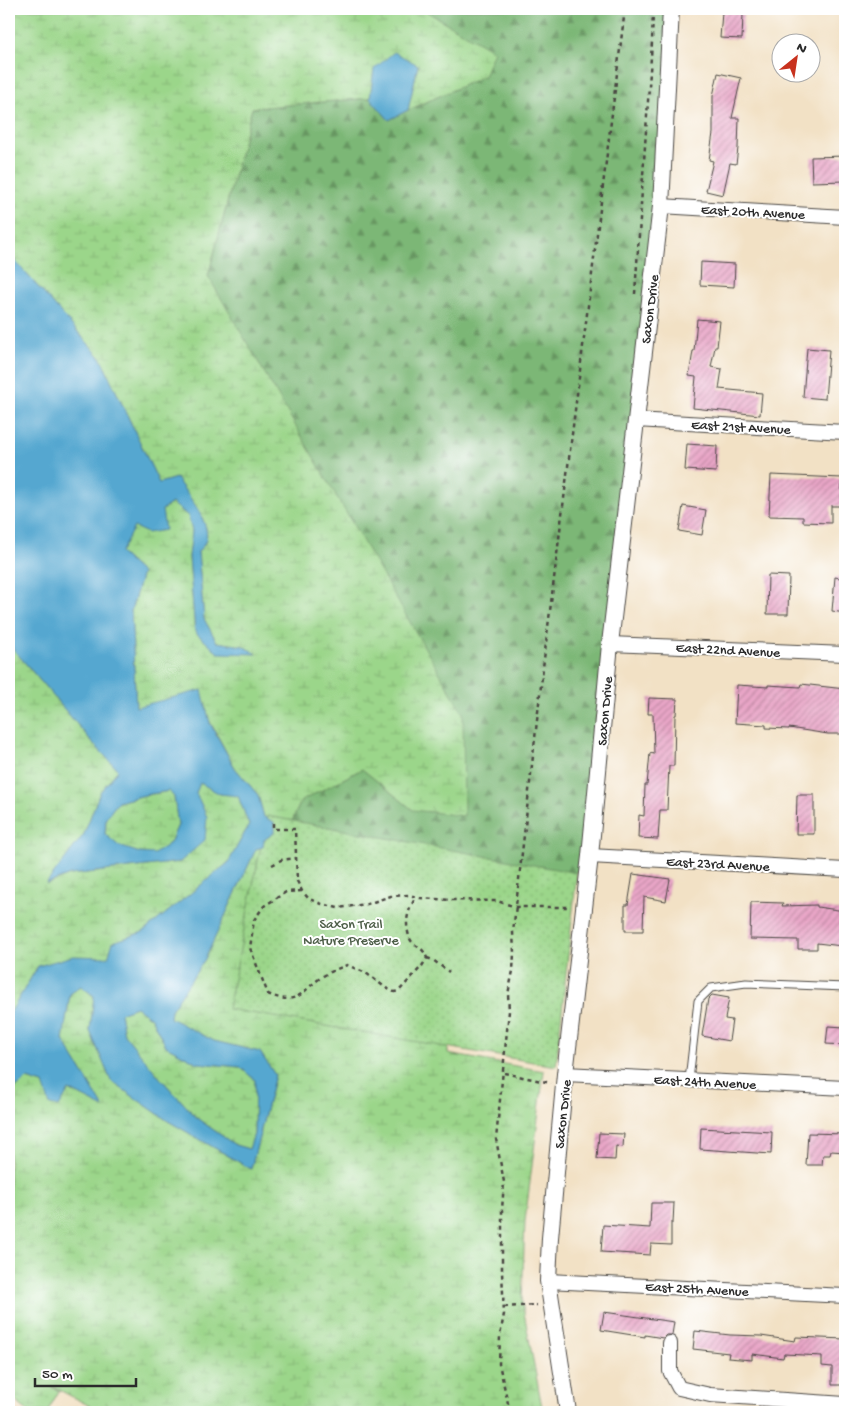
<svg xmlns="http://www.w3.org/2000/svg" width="854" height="1421" font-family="'Gochi Hand',sans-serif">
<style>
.forest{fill:url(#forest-firs);stroke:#547150}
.wetland{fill:url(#wetland-marsh);stroke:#63805a}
.park{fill:url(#park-dots);stroke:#63805a}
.water{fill:#54a7d0;stroke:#40697e;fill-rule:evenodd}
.building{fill:url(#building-hatch)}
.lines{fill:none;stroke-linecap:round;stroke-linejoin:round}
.service-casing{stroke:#494642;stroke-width:9}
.minor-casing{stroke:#494642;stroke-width:16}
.tertiary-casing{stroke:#494642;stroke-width:18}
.path{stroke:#494642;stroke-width:2.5;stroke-dasharray:4 4;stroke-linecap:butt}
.service{stroke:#fff;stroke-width:7}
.minor{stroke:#fff;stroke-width:14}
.tertiary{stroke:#fff;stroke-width:16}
.labels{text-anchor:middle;stroke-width:4;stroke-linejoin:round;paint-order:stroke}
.street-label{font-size:14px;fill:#2b2b2b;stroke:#fff}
.park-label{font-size:14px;fill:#4d5e48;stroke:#fff}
</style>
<defs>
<pattern id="forest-firs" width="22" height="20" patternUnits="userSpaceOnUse" patternTransform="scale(1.25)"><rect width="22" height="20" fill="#7cb776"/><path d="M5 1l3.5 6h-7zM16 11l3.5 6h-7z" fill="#669561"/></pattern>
<pattern id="wetland-marsh" width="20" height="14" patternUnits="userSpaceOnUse" patternTransform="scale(1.25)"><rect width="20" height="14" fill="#9bd68a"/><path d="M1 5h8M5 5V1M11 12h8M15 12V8" fill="none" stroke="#86b877"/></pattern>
<pattern id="park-dots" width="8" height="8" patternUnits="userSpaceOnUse" patternTransform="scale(1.25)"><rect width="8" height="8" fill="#9bd68a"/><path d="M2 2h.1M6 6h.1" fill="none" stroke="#86b877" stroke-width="1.8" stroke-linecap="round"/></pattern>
<pattern id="building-hatch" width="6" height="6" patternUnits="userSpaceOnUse" patternTransform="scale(1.25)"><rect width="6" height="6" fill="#e9a6c7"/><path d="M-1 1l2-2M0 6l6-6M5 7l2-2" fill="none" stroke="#bd87a2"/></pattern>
</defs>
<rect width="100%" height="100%" fill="#fff"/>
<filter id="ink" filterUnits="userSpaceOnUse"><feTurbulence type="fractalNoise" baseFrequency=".02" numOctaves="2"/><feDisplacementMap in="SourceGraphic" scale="10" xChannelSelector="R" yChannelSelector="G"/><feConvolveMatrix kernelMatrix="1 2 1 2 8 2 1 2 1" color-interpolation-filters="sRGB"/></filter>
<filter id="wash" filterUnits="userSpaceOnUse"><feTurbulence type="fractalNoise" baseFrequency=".0096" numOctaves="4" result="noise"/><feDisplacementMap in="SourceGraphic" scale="20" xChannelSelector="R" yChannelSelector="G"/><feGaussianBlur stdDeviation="1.12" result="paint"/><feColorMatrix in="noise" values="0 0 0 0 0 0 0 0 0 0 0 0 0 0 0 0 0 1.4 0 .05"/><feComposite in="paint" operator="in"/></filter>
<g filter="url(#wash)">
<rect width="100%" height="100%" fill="#f2e1c5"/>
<path class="forest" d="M422,9H671L661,206L590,856L574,875L292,821L301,801L362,769L413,810L208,276L252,108L370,98L389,120L408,110L484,76L493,51Z"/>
<path class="wetland" d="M9,9H422L494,51L484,76L408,110L418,65L374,69L370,98L252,108L208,276L463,713L464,816L413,810L362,769L301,801L245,926L448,1047V1054L544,1071L525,1221L522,1302L543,1412H101L52,1386V1387L59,1391L47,1412H29L9,1396V1092L20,1085L26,1079L43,1084L59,1107L69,1090L103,1107L63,1040L70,994L81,986L94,996L90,1031L111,1081L168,1121L251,1169L275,1075L260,1052L214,1041L170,1019L171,1010L205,959L256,849L264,817L258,795L235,768L208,718L136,708L131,611L142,573L120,553L134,526L162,510L172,503L189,516L192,531L189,557L195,632L218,653L243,646L217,642L204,619L198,552C200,549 204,546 205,542C214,525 185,492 176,478L159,483L100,357L9,254Z
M9,644L93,743L118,770L100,792L84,834L47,884L70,875L180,862L207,817L196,793L200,782L220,794L238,795L249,825L228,863L143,932L114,942L108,958L73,957L38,966L9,1015Z
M170,791L174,797L178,825L170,843L154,855L140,853L118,846L105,834L106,818L118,802L145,795Z
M136,1007L151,1018L166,1046L198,1063L240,1067L255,1080L254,1134L249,1149L235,1145L198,1119L160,1078L124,1034L120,1013Z"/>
<path class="park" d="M267,816L577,873L556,1066L228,1009Z"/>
<path class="water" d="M394,52L418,65L408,110L389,120L370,98L374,69Z
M9,254L100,357L159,483L176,478C185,492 214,525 205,542C204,546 200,549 198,552L204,619L217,642L243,646L257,654L218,653L195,632L189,557L192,531L188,516L172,503L162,510L165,530L147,533L134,527L120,553L142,573L131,611L136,707L202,690L210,723L235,768L258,795L264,817L274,822V833L264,840L263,847L256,849L205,959L171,1010L170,1018L214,1041L260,1052L275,1075L251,1169L168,1121L111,1081L90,1031L94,996L81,986L70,994L63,1040L104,1108L69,1090L59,1107L50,1105L43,1084L27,1079L20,1085L9,1092V1015L38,966L73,956L108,957L113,942L143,932L228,863L249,825L238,796L220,794L200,783L196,793L207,817L205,840L180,862L70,875L46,884L84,834L100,792L118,770L93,743L9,644ZM169,791L174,797L178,825L170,843L154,854L140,853L119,846L105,834L106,818L118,802L145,795ZM136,1007L151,1018L166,1046L198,1063L240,1067L255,1080L254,1134L249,1149L235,1145L198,1119L160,1078L124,1034L120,1013Z"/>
<g id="blocks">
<path class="building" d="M722,12L743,14L742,39L720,38Z
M718,73L741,78L732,118H739L738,148L736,164L730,163L723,195L706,191L713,161L709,160L713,133V96Z
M845,156V181L812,182L811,157Z
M701,262L735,264L734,287L700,285Z
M697,319L720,321L717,347H715L711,367L722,369L719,389L762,393L760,415L693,408L696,377L689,376L693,351H694Z
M807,348L829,350L825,399L803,397Z
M687,444L717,446L716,472L685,470Z
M771,475L842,478L841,506H831V523L803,522V517L769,516Z
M683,506L706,510L702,535L679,531Z
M768,575L789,576L788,614H767Z
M835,577L845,579V613L832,611Z
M801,684L845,689V734H828L789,728V729L766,728V725L735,723L737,685L768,687V685L800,687Z
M649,698L677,699L676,715H675L674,766H669L667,810H660L658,839L638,838L639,815L644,816L645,785H647L650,753L654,754L653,714H648Z
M797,795H814V834H796Z
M633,874L670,879L666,901L644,897L643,931H625V905H628Z
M751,902L783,903L782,906L817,905V907L845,911L842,946L817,943V949H798V940L750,939Z
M712,995L729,998L725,1019L732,1020L729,1041L702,1036L708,999Z
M828,1026L845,1027V1045L826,1044Z
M701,1128L772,1132L771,1154L700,1149Z
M599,1133L624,1134L623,1147L616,1146L615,1160L597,1159Z
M808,1133L845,1134V1152L831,1151L830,1155H823L822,1165H806Z
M651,1203H674L673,1223H671V1245L651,1244L650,1255L601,1252L603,1225L650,1228Z
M604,1312L674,1322L672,1335H666L663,1338L645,1335V1337L601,1330Z
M695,1331L730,1335L761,1336L795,1341L796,1337L845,1339L843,1385H832V1367L822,1366V1356L784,1354L783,1358L752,1354V1360L728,1358L729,1353L693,1349Z"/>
</g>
</g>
<g filter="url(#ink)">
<use href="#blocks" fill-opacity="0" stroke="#494642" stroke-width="1"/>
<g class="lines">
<g class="service-casing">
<path id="service" d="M689,1080L698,1001L711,988L746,983L845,987"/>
</g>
<g class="minor-casing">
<path id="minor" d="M661,206L845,217
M636,420L845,432
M610,644L845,654
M590,856L845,870
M565,1074L845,1088
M548,1281L845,1296
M670,1343V1371L679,1388L710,1395L845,1404"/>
</g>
<g class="tertiary-casing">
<path id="tertiary" d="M568,1412L548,1281L550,1238L565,1074L590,856L610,644L661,206L671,9"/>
</g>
<path class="path" d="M635,294L652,42L653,9
M273,823V829H295L297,881L302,891L309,899L322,904L338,908L367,904L391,896L409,895L420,898L451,900L497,901L516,907H570
M272,865L281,860L296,858
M302,891L286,892L264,906L254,920L250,948L268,994C299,1007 301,991 323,976C330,972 339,968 347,965L366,973L386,988L394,992L399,991L422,966L427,958C423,948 420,949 413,943C410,940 409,937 408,932C405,918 409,909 416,897
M427,958L433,960L449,972
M504,1073L551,1083
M504,1307L537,1305
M510,1412L499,1364L500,1336L504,1314L502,1272V1210L504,1182L496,1139L509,1011L508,994L513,971L514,953L513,932L544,659L625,9"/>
<use href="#service" class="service"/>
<use href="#minor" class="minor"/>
<use href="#tertiary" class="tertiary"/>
</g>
</g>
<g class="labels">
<g class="street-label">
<text transform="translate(753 211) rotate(3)" y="5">East 20th Avenue</text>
<text transform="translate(649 309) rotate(-83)" y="5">Saxon Drive</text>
<text transform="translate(741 426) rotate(3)" y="5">East 21st Avenue</text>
<text transform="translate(728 649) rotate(3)" y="5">East 22nd Avenue</text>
<text transform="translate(604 711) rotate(-85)" y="5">Saxon Drive</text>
<text transform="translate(718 863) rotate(3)" y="5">East 23rd Avenue</text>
<text transform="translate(705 1081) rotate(3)" y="5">East 24th Avenue</text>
<text transform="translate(562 1114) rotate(-84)" y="5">Saxon Drive</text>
<text transform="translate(697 1288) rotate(3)" y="5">East 25th Avenue</text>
</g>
<g class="park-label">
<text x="351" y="928">Saxon Trail<tspan x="351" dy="16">Nature Preserve</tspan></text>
</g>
</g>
<rect width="854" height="1421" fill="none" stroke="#fff" stroke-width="30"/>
<g transform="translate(796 58) rotate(30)"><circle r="24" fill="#ffffff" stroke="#aaaaaa"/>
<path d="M0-4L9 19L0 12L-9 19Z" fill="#c8321e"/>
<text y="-8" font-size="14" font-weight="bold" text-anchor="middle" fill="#2b2b2b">N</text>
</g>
<path d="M35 1378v8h101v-8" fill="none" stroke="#2b2b2b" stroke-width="2.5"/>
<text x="42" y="1378" font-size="15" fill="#2b2b2b" stroke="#ffffff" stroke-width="4" paint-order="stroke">50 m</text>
</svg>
